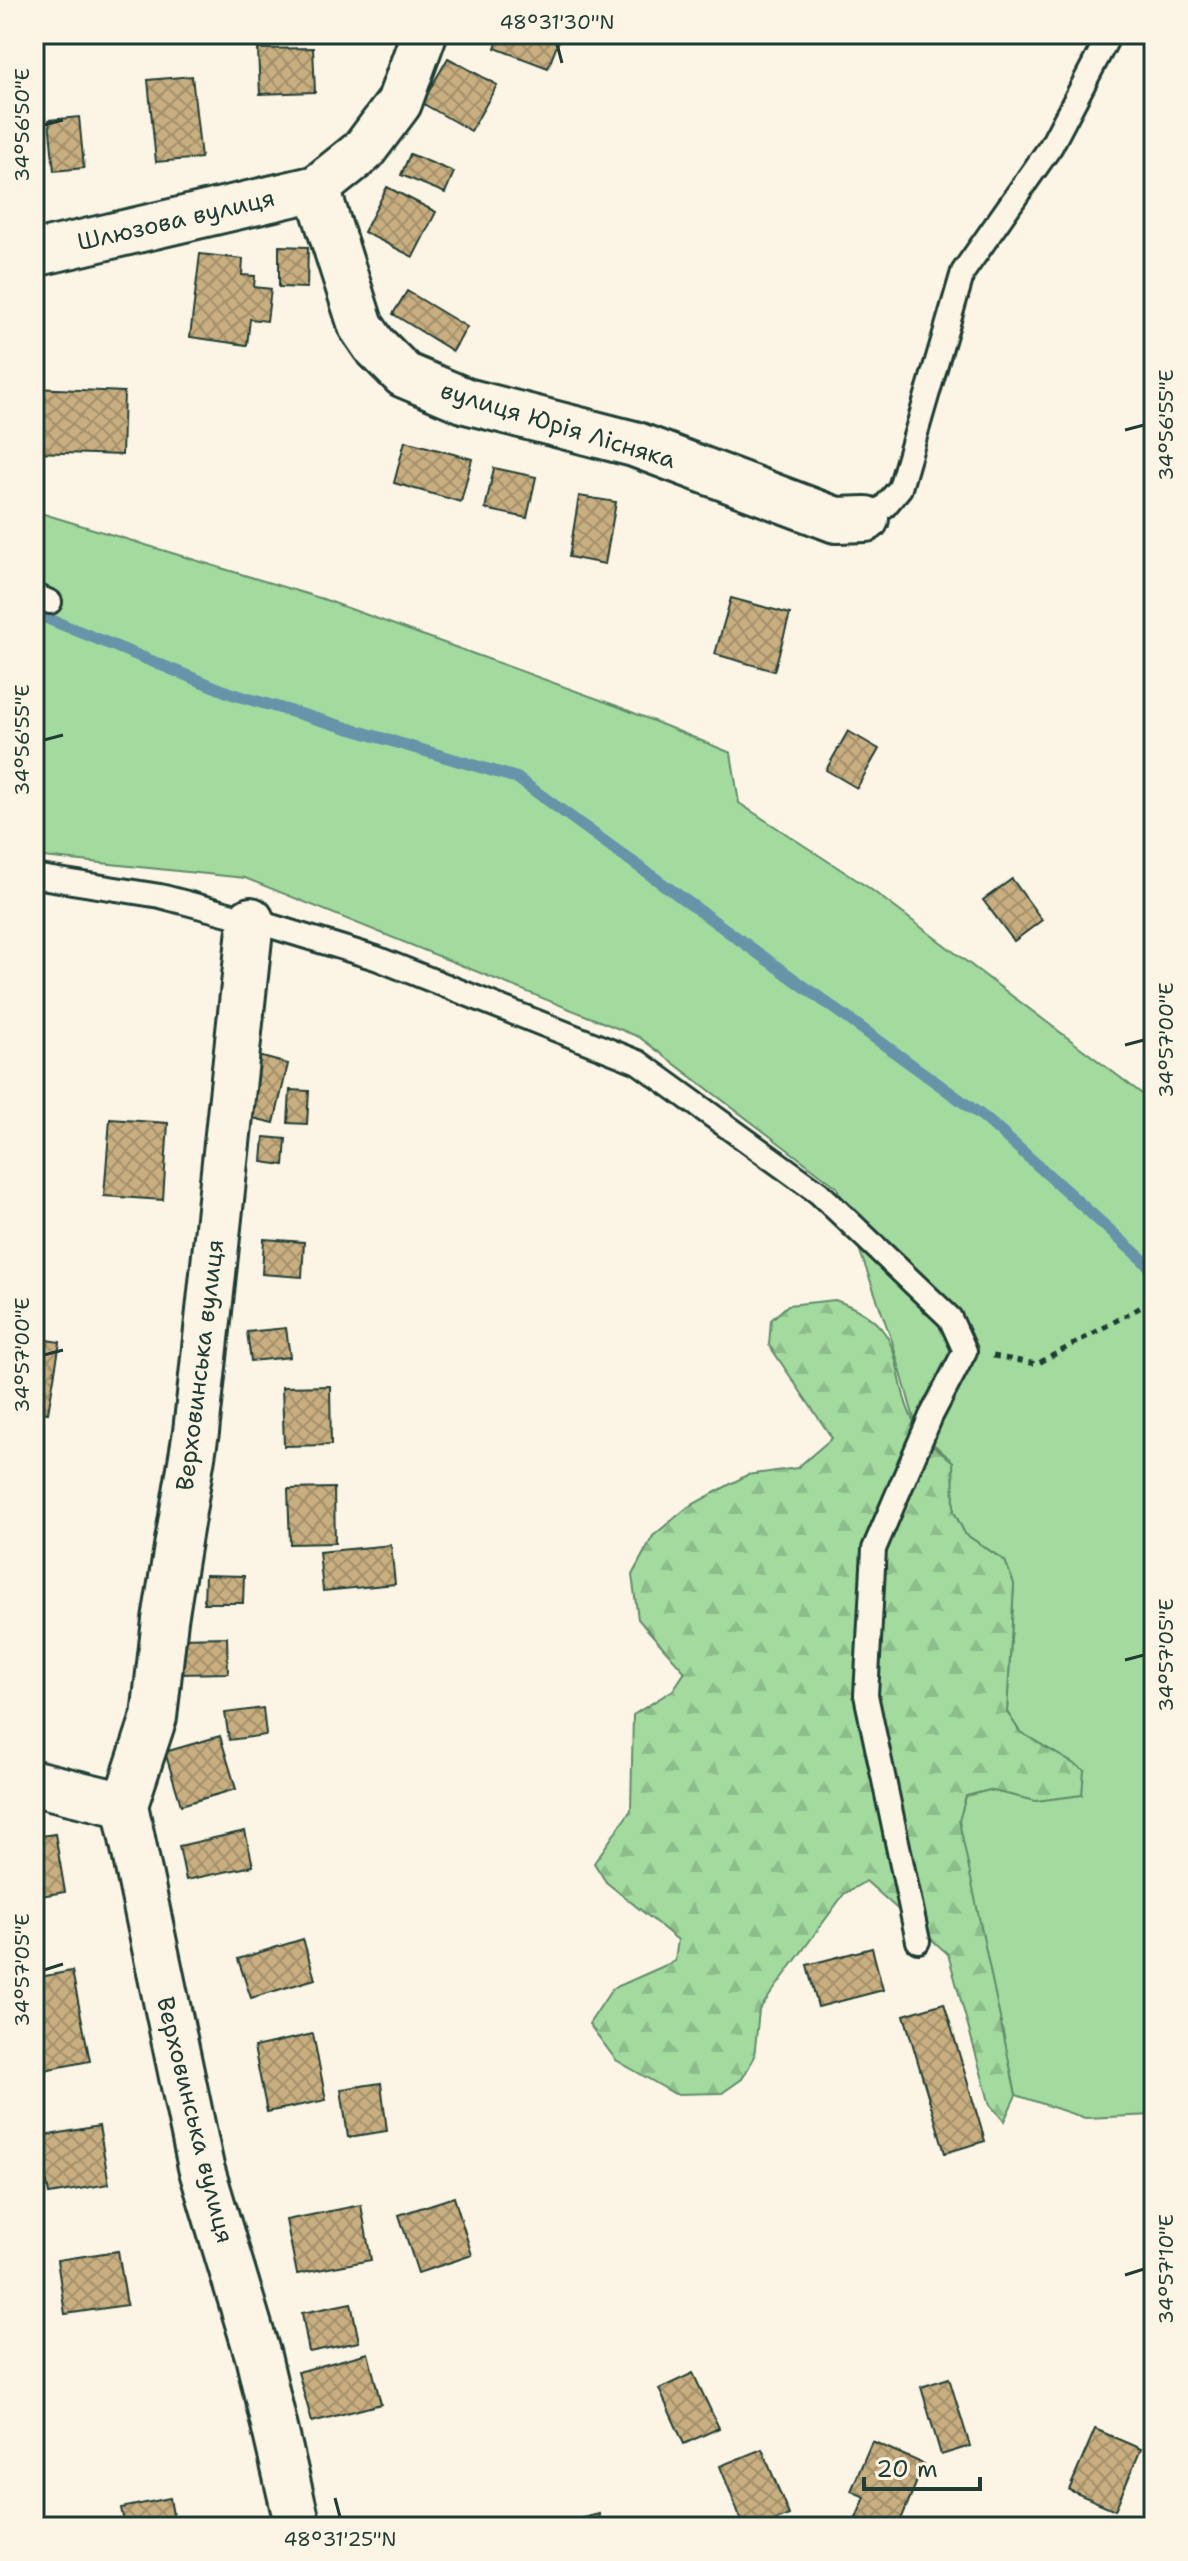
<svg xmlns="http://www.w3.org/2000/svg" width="1188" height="2561" font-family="'Shantell Sans',sans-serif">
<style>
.grass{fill:#a3db9f;stroke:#618c6a;stroke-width:2}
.forest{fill:url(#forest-firs);stroke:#618c6a;stroke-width:2}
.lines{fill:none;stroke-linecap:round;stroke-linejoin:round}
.stream{stroke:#6894a9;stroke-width:12}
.building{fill:url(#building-cross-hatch);stroke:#1f3d34;stroke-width:2}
.lane-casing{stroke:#1f3d34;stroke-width:28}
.street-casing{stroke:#1f3d34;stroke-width:50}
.path{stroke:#1f3d34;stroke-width:5;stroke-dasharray:6 6;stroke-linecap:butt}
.lane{stroke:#fcf5e5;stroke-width:22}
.street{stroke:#fcf5e5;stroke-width:44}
.ticks{fill:none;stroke:#1f3d34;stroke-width:3}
.labels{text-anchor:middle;stroke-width:6;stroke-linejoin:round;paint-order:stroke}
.street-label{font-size:24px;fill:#1f3d34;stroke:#fcf5e5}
.neatline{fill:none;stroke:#1f3d34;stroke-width:3}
.ticks-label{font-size:20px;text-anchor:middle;fill:#1f3d34}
</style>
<defs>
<pattern id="forest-firs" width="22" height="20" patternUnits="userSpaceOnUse" patternTransform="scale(2)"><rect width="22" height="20" fill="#a3db9f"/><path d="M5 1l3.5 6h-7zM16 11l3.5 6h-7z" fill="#8cbd8a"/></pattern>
<pattern id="building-cross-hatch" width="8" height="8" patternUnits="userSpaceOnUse" patternTransform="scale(2)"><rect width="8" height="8" fill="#c9af80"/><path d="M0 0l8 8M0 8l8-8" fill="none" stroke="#a3906a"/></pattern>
</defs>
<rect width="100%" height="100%" fill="#fcf5e5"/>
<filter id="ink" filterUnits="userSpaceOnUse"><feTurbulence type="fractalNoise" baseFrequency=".0125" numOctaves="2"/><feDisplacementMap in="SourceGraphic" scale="16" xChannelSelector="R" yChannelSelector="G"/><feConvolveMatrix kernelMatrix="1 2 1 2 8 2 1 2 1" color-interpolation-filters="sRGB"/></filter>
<g filter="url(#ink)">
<path class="grass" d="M34,511L323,599L617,706L731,753L739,803L869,888L1154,1103V2115L1085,2118L1016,2095L958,1822L966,1796L989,1790L1036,1800L1084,1770L1020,1732L1007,1712L1014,1584L1005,1561L965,1534L954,1512L953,1462L917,1429L892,1341L837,1187L639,1037L245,878L34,856Z"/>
<path class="forest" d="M835,1300C915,1328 885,1372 917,1428C924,1440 942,1452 953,1462L954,1512L965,1534L1005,1561L1014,1584L1007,1712L1020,1732L1084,1770L1082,1795L1036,1801L989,1790L966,1796L959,1821L1016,2095L1004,2121L990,2105L948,1954L866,1881L844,1894L759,2010L754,2058L742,2079L722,2093L675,2094L616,2060L589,2024L612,1989L675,1961L678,1940L606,1882L594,1863L631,1810L633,1715L673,1690L685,1672L638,1619L632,1575L653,1536L688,1507L747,1475L797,1468L832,1438L769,1345L771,1320L788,1305Z"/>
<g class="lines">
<path class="stream" d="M34,613L232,694L517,778L985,1118L1154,1270"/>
</g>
<path class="building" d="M500,34H558L561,35L548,68L495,48Z
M313,48L315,92L260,94L258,49Z
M448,58L497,85L471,131L422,103Z
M192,76L201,158L156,162L148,80Z
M79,117L84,168L54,171L49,120Z
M410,154L454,172L445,193L401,175Z
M387,187L436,212L413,257L364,232Z
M279,246L308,247L307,288L279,287Z
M200,254L243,259L242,275L255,276L254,287L271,289L267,321L250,319L247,345L190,337Z
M407,291L467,327L453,351L393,314Z
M34,388L124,392L122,455L34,452Z
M405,441L472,459L461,502L394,483Z
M494,468L536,477L527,518L485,509Z
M579,496L616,502L605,564L569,557Z
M731,598L790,614L774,671L715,654Z
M848,731L879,749L857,788L826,770Z
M1012,879L1042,920L1014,941L983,900Z
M251,1054L288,1064L274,1123L236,1114Z
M290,1090L309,1091L307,1124L288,1123Z
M110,1119L168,1123L163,1200L104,1196Z
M264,1137L286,1139L284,1165L262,1162Z
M264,1239L304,1242L302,1277L262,1274Z
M286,1328L290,1357L251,1361L247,1332Z
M34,1338L60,1342L48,1413L34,1411Z
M330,1386L331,1445L284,1446L282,1387Z
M334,1488L335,1543L290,1544L288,1489Z
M391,1545L395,1584L323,1591L319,1552Z
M205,1575L244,1576L243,1603H204Z
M227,1637L228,1673L179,1674L178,1638Z
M263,1708L266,1735L229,1740L225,1713Z
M220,1736L236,1789L181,1805L165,1752Z
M245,1831L253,1866L186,1880L179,1846Z
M55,1834L65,1892L34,1897V1837Z
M303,1939L315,1979L251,1998L238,1959Z
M872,1948L883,1990L818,2007L807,1965Z
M72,1971L90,2061L34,2072V1978Z
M944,2003L985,2141L945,2153L904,2015Z
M313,2034L326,2100L267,2112L254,2047Z
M381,2083L387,2131L348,2137L341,2089Z
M99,2126L109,2184L49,2194L38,2137Z
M454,2197L472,2255L418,2273L399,2215Z
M361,2205L371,2260L297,2274L286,2220Z
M118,2251L127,2305L65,2314L57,2260Z
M351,2303L359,2342L309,2352L302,2313Z
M368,2353L381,2404L312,2422L298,2372Z
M693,2373L719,2428L684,2444L659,2389Z
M949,2378L970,2446L941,2455L921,2387Z
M1095,2429L1141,2449L1115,2510L1069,2490Z
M872,2441L924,2464L898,2527H865L854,2523L865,2497L851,2491Z
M762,2449L789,2515L760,2527H744L720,2466Z
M170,2498L175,2527H125L121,2508Z
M599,2514L602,2527H546Z"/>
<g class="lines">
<g class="lane-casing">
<path id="lane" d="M866,519L885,506L900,488L963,272L1051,146L1106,41
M34,595L50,602
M34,876L160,896L251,920L376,958L638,1062L819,1193L950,1318L965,1351L931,1416L874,1549L866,1695L918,1941"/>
</g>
<g class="street-casing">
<path id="street" d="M424,34L399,103L363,151L317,188L361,326L374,345L404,375L466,401L634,444L836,520L866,519
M34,254L317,188
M251,920L196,1432L165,1620L154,1717L125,1805L201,2167L258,2356L298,2527
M34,1783L125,1805"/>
</g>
<path class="path" d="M993,1356L1037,1364L1154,1300"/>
<use href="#lane" class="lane"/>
<use href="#street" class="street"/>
</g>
</g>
<path class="ticks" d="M557,44L562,63M44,125L63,120M1125,430L1144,425M44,740L63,735M1125,1045L1144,1040M44,1355L63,1350M1125,1660L1144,1655M44,1970L63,1964M1125,2275L1144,2269M335,2498L340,2517"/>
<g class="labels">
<g class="street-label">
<text transform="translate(176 220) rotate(-13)" y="8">Шлюзова вулиця</text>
<text transform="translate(558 425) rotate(17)" y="8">вулиця Юрія Лісняка</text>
<text transform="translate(200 1365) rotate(-83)" y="8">Верховинська вулиця</text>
<text transform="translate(195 2120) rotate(76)" y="8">Верховинська вулиця</text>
</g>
</g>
<rect width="1188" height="2561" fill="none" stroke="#fcf5e5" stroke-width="88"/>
<path d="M864 2477v12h116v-12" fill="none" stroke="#1f3d34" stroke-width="4"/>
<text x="876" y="2477" font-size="24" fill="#1f3d34" stroke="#fcf5e5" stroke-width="6" paint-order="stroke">20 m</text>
<rect x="44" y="44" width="1100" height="2473" class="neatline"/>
<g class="ticks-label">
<text x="557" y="29">48°31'30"N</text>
<text transform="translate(22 125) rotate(-90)" y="7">34°56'50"E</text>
<text transform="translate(1166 425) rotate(-90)" y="7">34°56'55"E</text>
<text transform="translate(22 740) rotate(-90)" y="7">34°56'55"E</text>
<text transform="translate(1166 1040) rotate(-90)" y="7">34°57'00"E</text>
<text transform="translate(22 1355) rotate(-90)" y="7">34°57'00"E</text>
<text transform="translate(1166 1655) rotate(-90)" y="7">34°57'05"E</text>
<text transform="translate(22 1970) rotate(-90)" y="7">34°57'05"E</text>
<text transform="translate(1166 2269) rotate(-90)" y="7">34°57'10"E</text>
<text x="340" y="2546">48°31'25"N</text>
</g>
</svg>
